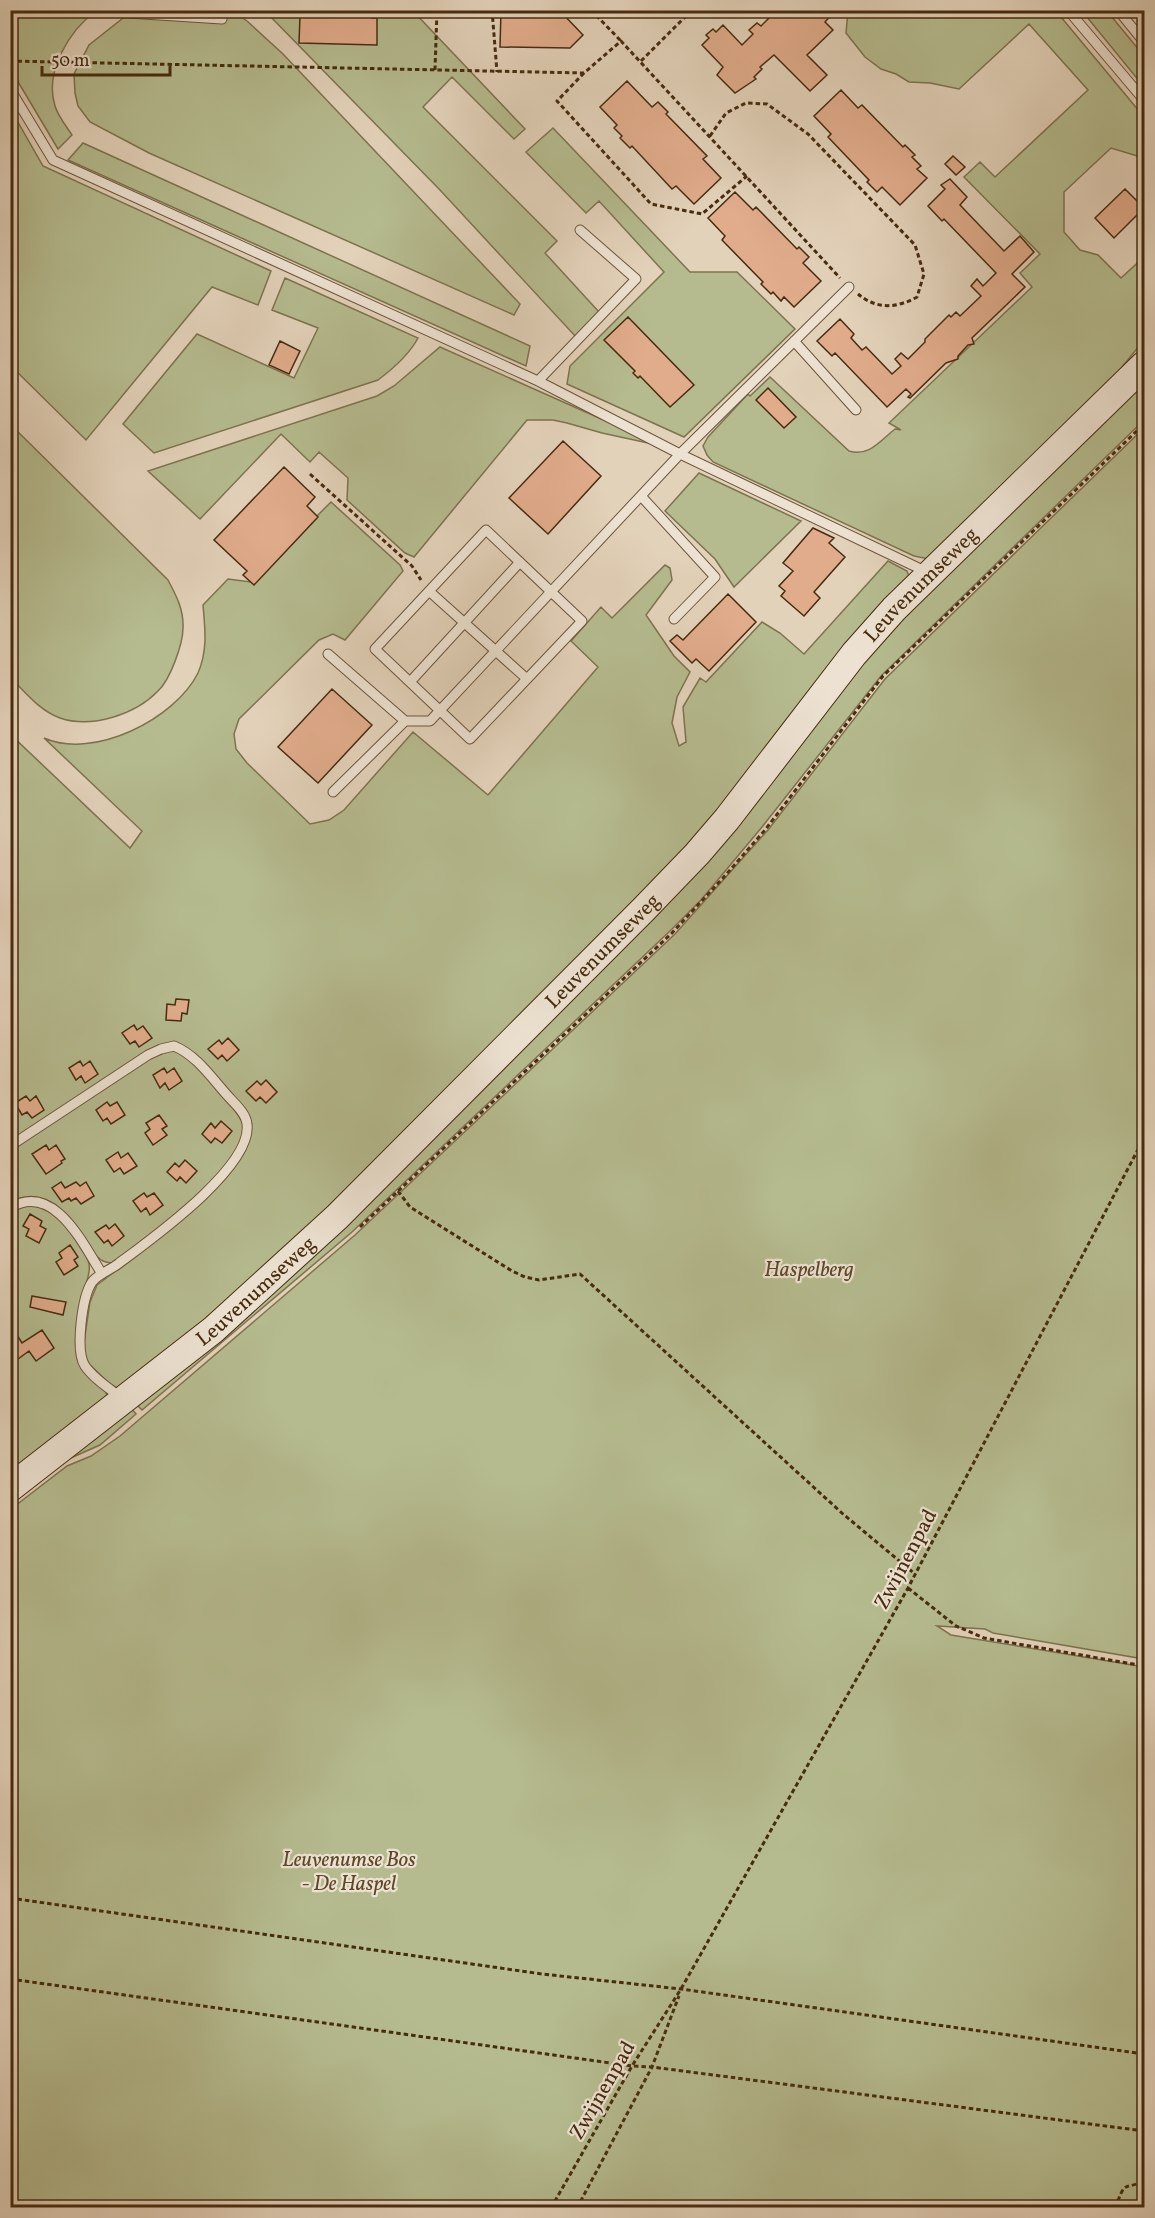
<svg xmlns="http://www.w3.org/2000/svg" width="1155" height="2218" font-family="Vollkorn,serif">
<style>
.green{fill:#b5bb8f;stroke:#7e734f;stroke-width:1.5}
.building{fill:#e1ac8c;stroke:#472b0f;stroke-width:1.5}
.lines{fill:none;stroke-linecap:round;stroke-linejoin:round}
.service-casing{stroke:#6e553a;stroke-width:11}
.secondary-casing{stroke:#472b0f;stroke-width:29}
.path{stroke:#472b0f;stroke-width:3;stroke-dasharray:4.5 3;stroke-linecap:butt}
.service{stroke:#ede2d2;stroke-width:9}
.secondary{stroke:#ede2d2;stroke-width:27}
.labels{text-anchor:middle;stroke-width:4.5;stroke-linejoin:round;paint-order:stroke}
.street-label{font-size:21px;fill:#472b0f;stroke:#ede2d2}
.park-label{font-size:21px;font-style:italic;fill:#5d4829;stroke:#ede2d2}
</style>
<rect width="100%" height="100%" fill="#e3d2ba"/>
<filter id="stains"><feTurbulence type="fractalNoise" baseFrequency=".00333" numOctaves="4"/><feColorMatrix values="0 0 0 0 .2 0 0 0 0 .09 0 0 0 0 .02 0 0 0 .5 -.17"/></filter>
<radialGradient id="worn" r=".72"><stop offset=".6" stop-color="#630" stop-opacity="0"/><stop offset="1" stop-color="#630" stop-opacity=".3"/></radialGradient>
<path class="green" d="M10,11H96C70,30 44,71 55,106C58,116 66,126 72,135L58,149L11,70Z
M132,11H232L247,21L283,54L520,304L514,315L149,153L90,122L78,106L75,93L74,74L89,45Z
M265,11H413L525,129L514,139L452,77L423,107L557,241L545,253L599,312L576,337L440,190Z
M848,11H1056L1144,117V158L1111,148L1064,192V232L1080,250L1098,255L1121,278L1144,257V340L1092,404L929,559L914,556L713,462L707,455L703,446L708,437L748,394L750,396L770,377L849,451C869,457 880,441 895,429L901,430L889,423L1032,287L1020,273L1040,254L964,177L980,162L995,177L1088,90L1029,24L959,89L930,83L909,82L896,74L881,69L865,57L846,33Z
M1082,11H1107L1144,56V87Z
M11,110L43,166L271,271L258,305L212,287L86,440L11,366Z
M553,128L690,272H737L795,329L684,437L567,384L570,366L664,272L599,201L586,213L526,152Z
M83,143L530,346L526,366L68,160Z
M285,278L418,338C409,355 394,368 378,380L154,453L123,424L197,334L294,378L318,328L272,310Z
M440,347L662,446L602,433L567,423L553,420H527L414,557L405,553L347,500L348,478L319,452L310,462L281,434L200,519L148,471L377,396L394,386Z
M1144,375V420L881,676L762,827L701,900L670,931L352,1232L142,1410L135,1403L288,1274L861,658Z
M11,425L168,580C176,595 184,610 183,628C183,644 170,680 158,691C136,714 92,729 60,718C40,711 25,692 11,678Z
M1144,428V1659L993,1633L985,1629L937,1626L951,1635L1144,1667V2207H11V1509L67,1466L91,1456L120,1436L355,1235L675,934L768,830L885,679Z
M699,473L801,521L734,587L715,559L665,511Z
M331,502L400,565L403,571L345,640L333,634L319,640L239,719L234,734L236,749L247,763L310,824L329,820L344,810L413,732L488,795L598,667L571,641L601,607L612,618L665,565L670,568L672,580L646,615L674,656L690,672L677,697L672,723L679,746L686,742L683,707L700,678L706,682L762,622L780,633L804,654L888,561L907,571L910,579L721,814L316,1228L120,1390L109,1383L87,1362L83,1349L90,1302L97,1285L138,1254L220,1184C237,1166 250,1147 250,1122L174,1042L11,1142L10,734L130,848L142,831L44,738C94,760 175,719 198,673C208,650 205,629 203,605L228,579L251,582Z
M172,1050C193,1057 205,1076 219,1092C227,1101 241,1112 244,1124C254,1160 143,1241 117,1262C112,1263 107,1263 103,1261C96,1258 92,1250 87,1244C69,1217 47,1182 11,1204V1150L150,1058Z
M29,1204C50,1210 57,1216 71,1232C77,1240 87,1254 89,1264C91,1274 85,1286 82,1296C79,1310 73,1342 77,1356C82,1373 107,1381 108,1401L11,1479V1212Z
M130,1407L136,1414L100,1445L64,1461L11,1502V1499Z"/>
<path class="building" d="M306,10H372V18H377V45L299,43L300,16H305Z
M501,10H559L583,35L570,48L500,47Z
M764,10H836L825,22L833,30L807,55L827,75L810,91L774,55L760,67L762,69L754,77L756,79L735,93L717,75L723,67L702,45L709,38L706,35L713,29L716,32L723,25L742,45L753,34L749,30L757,23L761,26L770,17Z
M627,81L652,107L658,102L668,112L666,114L707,156L703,159L721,178L694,204L676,186L672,189L632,146L630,148L620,138L622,136L614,128L617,125L600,107Z
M841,90L858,108L862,105L903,147L905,145L915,155L912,157L921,166L917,169L927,178L900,205L882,187L877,192L867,182L869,180L828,137L831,134L814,116Z
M953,156L965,167L956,175L945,164Z
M950,179L967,197L960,205L1004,251L1020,236L1034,252L1012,274L1025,287L972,338L974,344L968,345L958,356V359L946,363L910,398L908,397L911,394L906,389L887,407L835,353L832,356L817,341L840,319L854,334L851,338L862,350L866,347L892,374L901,366L895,359L901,353L908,359L925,342V339L949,315L951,317L956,312L960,316L981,296L971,286L977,279L983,286L996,273L944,219L942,221L928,206L945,189L941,185Z
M1125,189L1144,208L1114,238L1095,218Z
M735,192L753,210L756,207L797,249L799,247L809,257L803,263L821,281L794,307L784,297L781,301L773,292L771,294L761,284L763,282L722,240L725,236L708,218Z
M628,317L694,385L670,407L640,376L638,378L633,373L635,371L604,340Z
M280,341L300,351L289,374L269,365Z
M768,388L796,417L784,428L756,400Z
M563,441L601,476L548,534L509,498Z
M284,467L315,497L307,506L318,517L254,585L243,575L247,571L214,540Z
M813,528L834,538L829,543L845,557L814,592L820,598L804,616L781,596L785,591L779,586L793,571L783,563Z
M728,594L756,622L709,671L696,659L692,663L670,641L677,635L683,640Z
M332,689L372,725L318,783L278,747Z
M176,999L189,1000L187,1014L182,1013L181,1021L166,1020L167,1004L175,1005Z
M134,1025L137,1030L143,1026L152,1038L139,1047L135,1041L130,1044L122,1033Z
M228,1038L239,1050L227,1061L222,1055L218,1059L208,1049L219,1040L222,1044Z
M80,1061L83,1066L90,1061L98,1074L85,1083L81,1076L76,1080L69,1068Z
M164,1068L167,1073L174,1068L182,1081L169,1090L165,1083L160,1088L153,1075Z
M266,1080L277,1092L266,1103L260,1097L256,1101L246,1091L257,1081L261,1085Z
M26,1096L30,1101L36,1096L44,1110L32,1118L27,1112L22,1115L15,1103Z
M107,1102L110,1106L117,1102L125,1115L111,1124L107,1118L103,1121L96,1110Z
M159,1115L167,1126L162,1129L167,1135L153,1145L145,1133L150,1129L146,1123Z
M221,1121L232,1131L222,1143L215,1138L211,1143L202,1134L211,1123L215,1128Z
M46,1145L49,1150L56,1145L65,1159L61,1161L62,1163L46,1174L32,1154Z
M118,1152L121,1158L128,1153L137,1166L124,1174L120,1168L114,1172L106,1160Z
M185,1160L197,1171L186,1183L180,1177L177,1181L167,1172L175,1163L179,1167Z
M61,1182L65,1188L76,1182L80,1186L86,1182L94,1196L81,1204L76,1198L71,1201L69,1198L62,1202L52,1188Z
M144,1193L147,1197L154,1193L163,1205L150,1215L146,1208L141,1212L133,1201Z
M30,1214L42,1221L40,1226L46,1229L39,1243L26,1236L29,1229L23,1226Z
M115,1224L124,1236L112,1246L108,1240L104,1243L95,1232L106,1225L109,1229Z
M70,1245L78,1257L74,1260L78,1266L64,1275L56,1262L62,1258L59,1253Z
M32,1296L66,1302L63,1315L30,1307Z
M42,1330L54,1348L36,1361L29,1351L11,1364L10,1339L17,1335L22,1343Z"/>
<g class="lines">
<g class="service-casing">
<path id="service" d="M81,10L222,19V10
M1068,10L1144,100
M1118,10L1144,42
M10,89L53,160L538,381L680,454L929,573
M794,341L856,410
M538,381L636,279L580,230
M641,496L715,577L674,619
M486,530L582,621L470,739L375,649Z
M429,591L527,679
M328,654L405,721H430L680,454L849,287
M410,682L520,562
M333,792L405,721
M10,1146L148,1055L161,1049L174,1046C196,1055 211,1077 227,1095C234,1103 246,1113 247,1124C253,1167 150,1240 118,1264C110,1270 98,1274 92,1282C82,1297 75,1351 85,1366C94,1379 110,1389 123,1399
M10,1208C54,1181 83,1244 102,1274"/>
</g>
<g class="secondary-casing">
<g id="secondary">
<path id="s1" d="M10,1488L213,1330L337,1217L644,909L697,854L727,819L854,654L894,609L1144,365"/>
</g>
</g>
<path class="path" d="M492,10L497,72
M591,10L621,41
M10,61L584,73L621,41L840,278
M641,61L692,10
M435,70L437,10
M584,73L557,101L651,204L702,214L747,176
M710,136L726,113L746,103L767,104L808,134L915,245L924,274L917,297C897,308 877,310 858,294
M310,474L412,566L421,580
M1140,1148L1144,1162
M398,1191L410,1207L512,1271L525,1277L539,1280L580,1274L843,1514L915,1574
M360,1227L672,933L723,878L765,830L883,676L1144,424
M908,1588L956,1626L984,1638L1144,1666
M10,1898L542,1974L681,1989L1144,2054
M10,1979L632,2066L652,2067L1144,2131
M1144,2144C1138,2153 1139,2163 1144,2171
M551,2208L632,2066L681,1989L908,1588L1144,1138
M577,2208L652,2067L679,1996
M1116,2208C1125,2174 1129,2194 1144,2178"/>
<use href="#service" class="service"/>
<use href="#secondary" class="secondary"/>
</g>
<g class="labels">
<g class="street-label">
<text dy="7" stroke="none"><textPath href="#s1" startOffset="1287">Leuvenumseweg</textPath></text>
<text dy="7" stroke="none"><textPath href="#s1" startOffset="801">Leuvenumseweg</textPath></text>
<text dy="7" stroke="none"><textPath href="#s1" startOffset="315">Leuvenumseweg</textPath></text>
<text transform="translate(905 1559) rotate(-62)" y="7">Zwijnenpad</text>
<text transform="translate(602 2090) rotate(-60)" y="7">Zwijnenpad</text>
</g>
<g class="park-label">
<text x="809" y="1276">Haspelberg</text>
<text x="349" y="1866">Leuvenumse Bos<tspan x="349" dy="24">- De Haspel</tspan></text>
</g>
</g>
<rect width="1155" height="2218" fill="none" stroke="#e3d2ba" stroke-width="36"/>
<rect x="12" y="12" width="1131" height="2194" fill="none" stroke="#472b0f" stroke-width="3"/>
<rect x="18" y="18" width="1119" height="2182" fill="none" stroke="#472b0f" stroke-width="1.5"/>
<path d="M42 66v9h128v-9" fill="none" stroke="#472b0f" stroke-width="3"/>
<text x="51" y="66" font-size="18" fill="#472b0f" stroke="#ede2d2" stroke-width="4.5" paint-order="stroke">50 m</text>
<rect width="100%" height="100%" filter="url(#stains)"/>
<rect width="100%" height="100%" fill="url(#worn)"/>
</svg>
